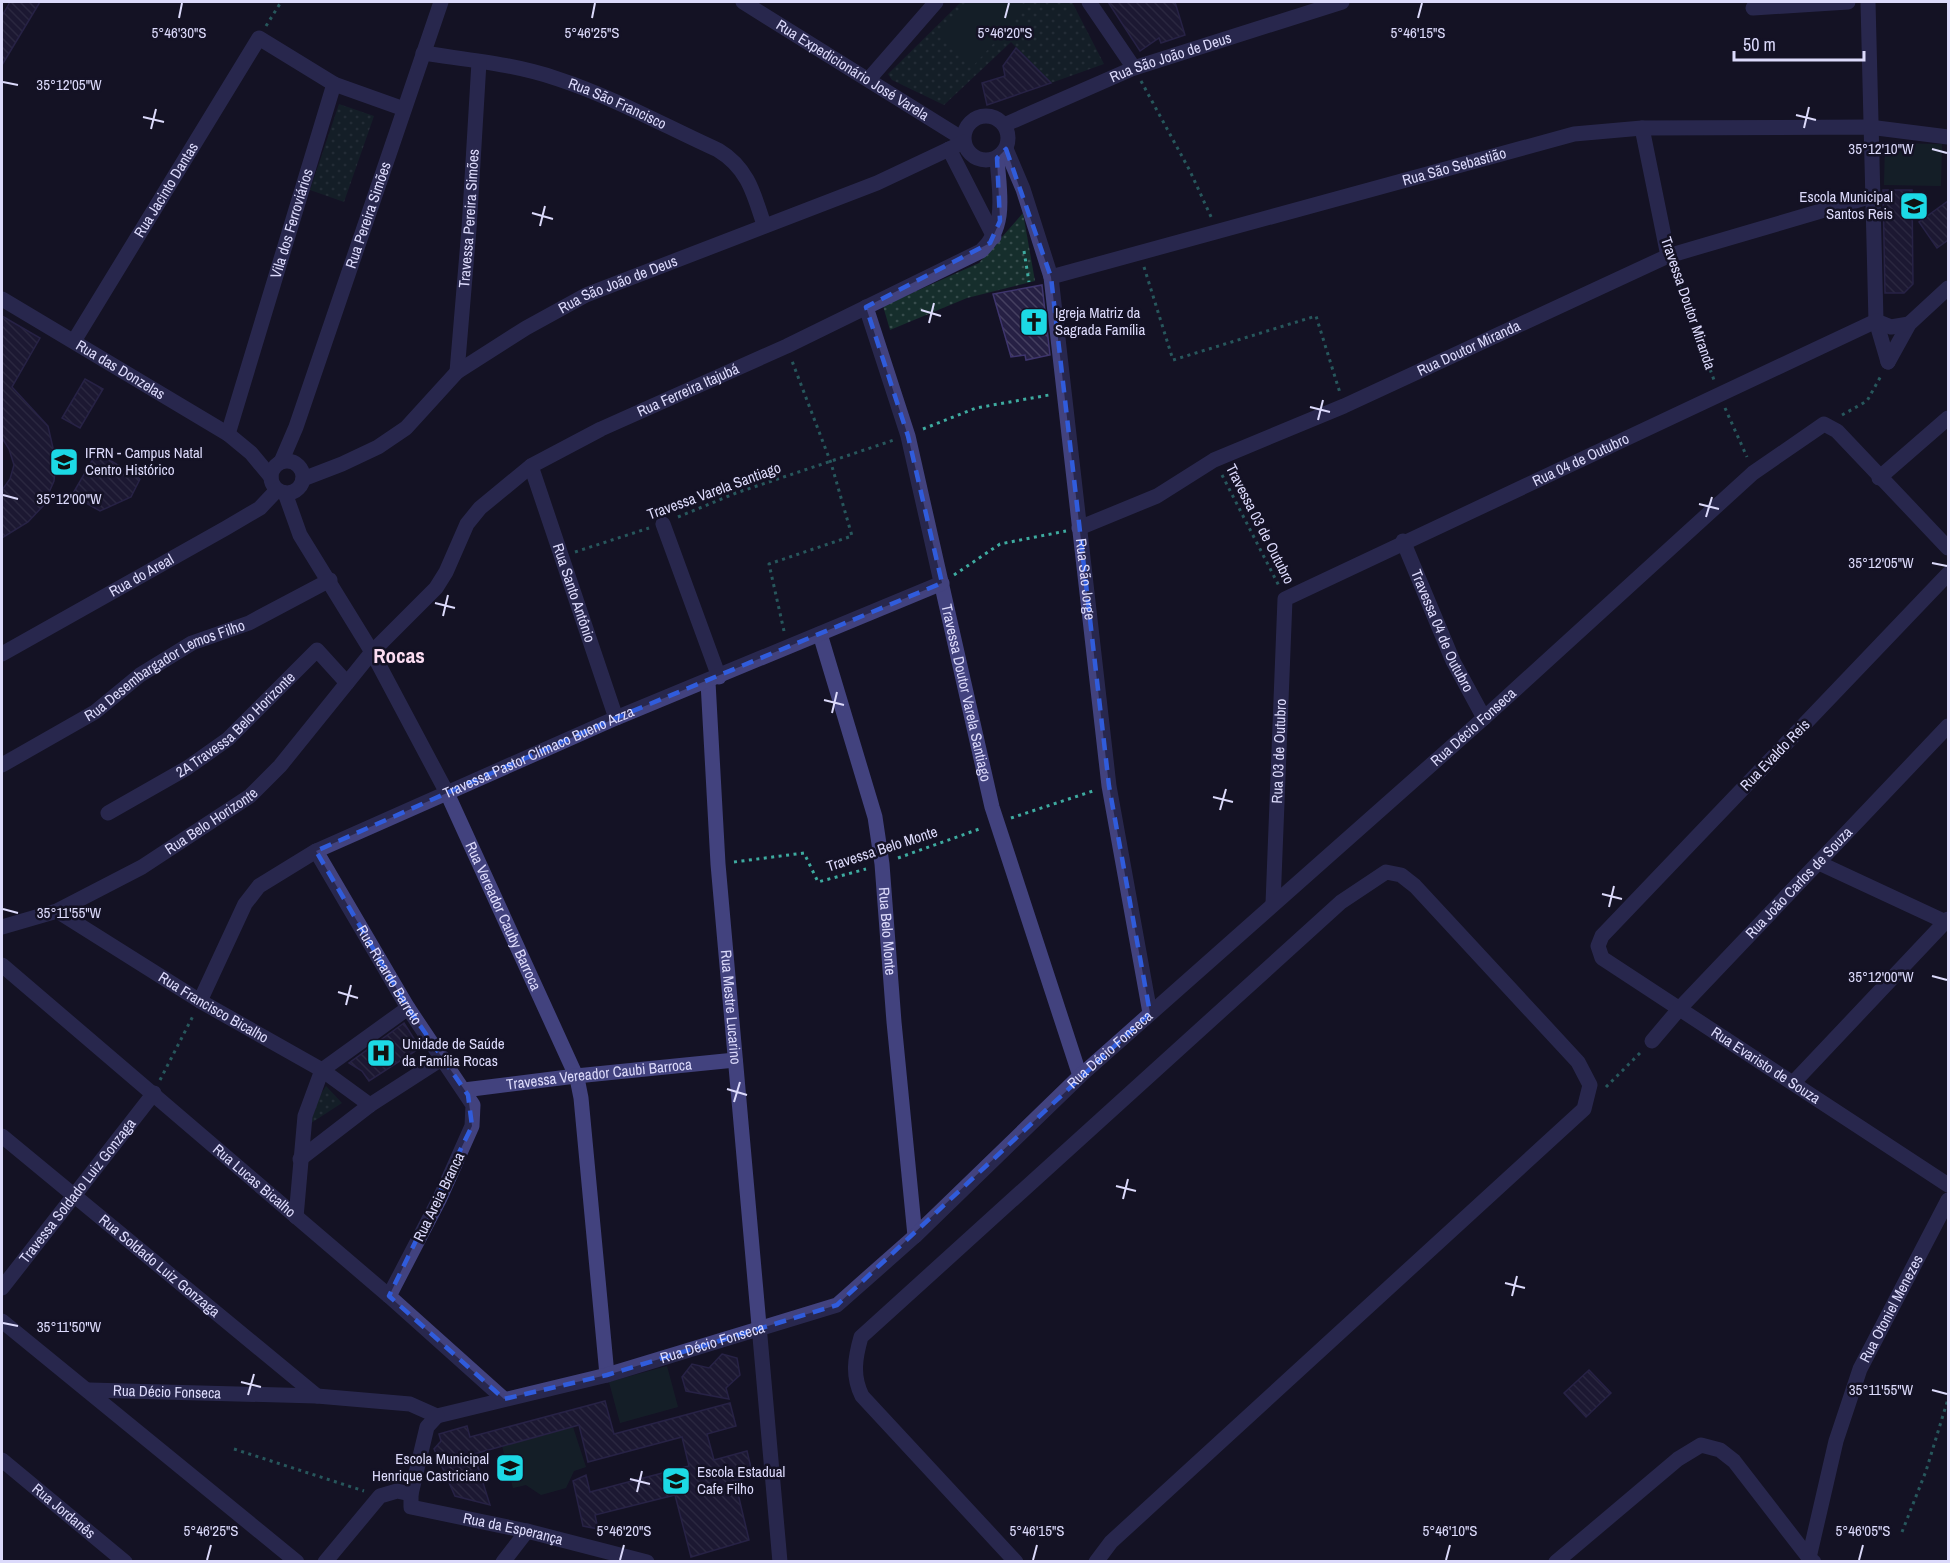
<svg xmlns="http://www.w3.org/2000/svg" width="1950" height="1563" font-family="'Archivo Narrow',sans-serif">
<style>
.park{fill:url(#park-dots)}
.pitch{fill:#162e2c}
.building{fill:url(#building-back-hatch);stroke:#3e356d;stroke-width:1.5}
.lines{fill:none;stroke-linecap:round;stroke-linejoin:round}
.path{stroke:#3eaba0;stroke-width:3;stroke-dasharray:3 4.5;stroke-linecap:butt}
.minor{stroke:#42427e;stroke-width:15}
.marked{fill:none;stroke:#305cdc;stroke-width:4.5;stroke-dasharray:12 8;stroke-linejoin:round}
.ticks{fill:none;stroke:#dcdafb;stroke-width:2}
.labels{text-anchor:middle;stroke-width:5;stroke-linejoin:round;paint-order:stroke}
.street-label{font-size:15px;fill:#dcdafb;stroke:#141225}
.poi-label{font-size:15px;fill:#dcdafb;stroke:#141225;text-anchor:start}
.district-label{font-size:21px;font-weight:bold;fill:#fbdcf1;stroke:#141225}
.ticks-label{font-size:15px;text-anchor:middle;fill:#dcdafb;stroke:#141225;stroke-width:5;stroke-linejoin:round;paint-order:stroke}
</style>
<defs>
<pattern id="park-dots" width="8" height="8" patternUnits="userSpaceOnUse" patternTransform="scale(1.5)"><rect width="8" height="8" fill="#162e2c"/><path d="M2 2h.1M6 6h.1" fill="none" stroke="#374c4c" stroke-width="1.8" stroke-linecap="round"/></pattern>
<pattern id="building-back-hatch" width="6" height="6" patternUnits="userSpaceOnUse" patternTransform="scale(1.5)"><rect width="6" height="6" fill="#262044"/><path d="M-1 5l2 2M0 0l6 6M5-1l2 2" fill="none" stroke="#454060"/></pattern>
</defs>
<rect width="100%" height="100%" fill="#141225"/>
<path class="park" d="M961,2H1072L1104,64L1051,83L1011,42L944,105L892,80L888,74Z
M339,104L374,116L344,202L310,190Z
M1023,213L1035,281L967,298L890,330L883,306L979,263Z
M326,1086L342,1103L308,1125L307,1115Z"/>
<path class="pitch" d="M968,2H1021L1027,7L973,66L938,34Z
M1885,143L1942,144L1941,186L1884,185Z
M667,1366L678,1407L620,1423L609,1382Z
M573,1427L586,1467L574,1471L566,1488L541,1495L526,1485L513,1488L502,1446Z"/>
<path class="building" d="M10,2H40L2,65V16Z
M1108,2H1175L1185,35L1161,43L1159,38L1140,51Z
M1016,48L1051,83L987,105L982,83L1005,76L1003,66Z
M1883,190H1912L1913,284L1904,293H1885Z
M1948,201V240L1937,248L1919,222Z
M1042,285L1050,355L1026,360L1025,355L1011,357L993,294Z
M2,316L40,338L12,387L48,426L56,461L54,481L43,506L28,522L2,538V490L10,479L14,465L9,449L2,438Z
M85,379L103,389L80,428L62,418Z
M97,452L140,479L131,497L100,511L72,495Z
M404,1023L420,1048L369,1081L362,1071L349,1063Z
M722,1354L737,1358L740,1375L726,1388L729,1399L686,1391L682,1377L692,1364L709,1368Z
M1589,1370L1611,1393L1586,1417L1564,1393Z
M605,1401L614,1434L730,1403L736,1426L707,1434L714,1460L747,1451L753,1476L735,1481L749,1540L691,1557L675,1495L595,1515L598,1529L583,1526L573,1481L586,1475L590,1492L689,1466L682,1437L588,1462L579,1425L474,1454L490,1505L455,1496L434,1449L441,1441L439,1434L467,1426L470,1437Z"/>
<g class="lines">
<path class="path" d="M266,26L281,2
M1141,81L1190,171L1212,219
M1024,251L1029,282
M1144,267L1173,360L1316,316L1340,393
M1674,271L1714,380
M1725,408L1747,457
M1842,415L1867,401L1882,374
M923,429L976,408L1049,395
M1222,475L1279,586
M678,517L736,493L894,440
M575,552L649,528
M954,575L1000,544L1066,531
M784,631L769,564L852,536L831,463L792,361
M1011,818L1093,791
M898,858L982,828
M734,862L804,853L818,882L866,869
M160,1080L194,1014
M1606,1087L1642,1051
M234,1449L364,1491
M1902,1532L1926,1471L1948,1399"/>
<g class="minor">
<path id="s1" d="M743,2L963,139"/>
<path d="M1089,2L1134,68"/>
<path d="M1868,2L1876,321L1888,362"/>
<path d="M1753,8L1848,2"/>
<path id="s2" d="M423,53C468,60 515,64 558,79C613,97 665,126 718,150C748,168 754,194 764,225"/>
<path d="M869,79L936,2"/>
<circle cx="986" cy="138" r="22"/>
<path id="s3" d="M1004,125L1134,68L1342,2"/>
<path d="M1642,128L1668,256"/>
<path d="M949,149L994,237"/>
<path id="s4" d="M1006,149L1023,189L1051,277L1109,786L1150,1013"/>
<path id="s5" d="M1051,277L1574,134L1642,128L1869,127L1948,137"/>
<path id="s6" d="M2,299L228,434L251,453L271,477"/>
<path id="s7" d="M866,307L908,436L992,807L1080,1076"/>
<path id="s8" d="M74,341L259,38L334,84"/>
<path d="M1888,362L1909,324L1948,288"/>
<path id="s9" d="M457,372L469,229L479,62"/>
<path id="s10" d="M228,434L334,84L404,109"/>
<circle cx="287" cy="477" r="16"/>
<path id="s11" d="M281,462L296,427L441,2"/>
<path id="s12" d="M531,466L616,718"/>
<path d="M1879,478L1948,418"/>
<path id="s13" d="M303,479L342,464L378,447L406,428L457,372L526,328L586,295L877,183L964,142"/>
<path id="s14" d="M285,493L300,535L372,652L447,793L577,1078L581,1098L607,1375"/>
<path d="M663,524L719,677"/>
<path id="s15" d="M1079,528L1157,496L1214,460L1344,406L1668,256L1872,196"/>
<path id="s16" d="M1403,541L1453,661L1484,718"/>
<path id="s17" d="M1948,574L1602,936L1598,946L1602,958L1948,1185"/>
<path id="s18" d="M820,634L875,817L882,864L894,1022L915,1236"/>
<path id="s19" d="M2,654L226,528L260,508L277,490"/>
<path id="s20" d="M708,682L718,864L780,1562"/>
<path id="s21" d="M2,765L95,712L140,675L192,643L249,623L330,580"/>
<path id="s22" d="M108,813L187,768L228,739L317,650L347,683"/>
<path id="s23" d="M316,851L408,1008L473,1105L472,1126L440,1198L389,1296"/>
<path d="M1819,863L1948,923"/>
<path id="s24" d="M1273,904L1285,599L1876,321L1891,327L1909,324"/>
<path id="s25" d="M57,911L200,1001L322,1070L370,1105"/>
<path id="s26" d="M2,927L57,911L142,867L250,796L280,766L372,652L436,588L446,572L467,524L480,508L531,466L601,429L787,346L981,251C1008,226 999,191 997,158"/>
<path id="s27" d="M2,965L389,1296L504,1399"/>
<path id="s28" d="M200,1001L245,904L259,886L316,851L616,718L942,583"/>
<path id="s29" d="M1652,1041L1680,1008L1948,726"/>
<path d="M1794,1082L1948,919"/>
<path id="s30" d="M464,1090L576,1076L735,1060"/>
<path id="s31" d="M2,1136L317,1396"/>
<path d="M300,1159L370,1105L443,1058"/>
<path d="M296,1217L305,1116L322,1070L408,1008"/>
<path id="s32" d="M2,1288L154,1093"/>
<path d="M2,1321L297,1562"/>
<path id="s33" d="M89,1390L317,1396L410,1404L437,1416L607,1375L837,1305L915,1236L1080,1076L1484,718L1753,473L1824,424L1837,431L1948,548"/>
<path id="s34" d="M437,1416L427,1427L411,1494V1507L527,1531L647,1562"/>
<path id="s35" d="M2,1460L125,1562"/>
<path d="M325,1562L380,1496L397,1491L411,1494"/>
<path d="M503,1562L527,1531"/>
<path d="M1016,1562L862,1396C852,1376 855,1358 861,1337L1341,902L1386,872L1401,875L1415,886L1578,1062L1590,1085L1584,1109L1111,1542L1096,1562"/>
<path d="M1556,1562L1678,1459L1701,1445L1720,1450L1734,1461L1809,1558L1814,1562"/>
<path id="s36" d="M1808,1562L1836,1441L1860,1369L1948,1200"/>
</g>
</g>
<path d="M0 0H1950V1563H0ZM1006,149L1051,277L1109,786L1150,1013L837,1305L607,1375L504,1399L389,1296L472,1126L468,1095L408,1008L316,851L616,718L942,583L908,436L866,307L990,243L1000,221L997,158Z" fill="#141225" fill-opacity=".55" fill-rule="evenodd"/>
<path class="marked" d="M1006,149L1051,277L1109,786L1150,1013L837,1305L607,1375L504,1399L389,1296L472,1126L468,1095L408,1008L316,851L616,718L942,583L908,436L866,307L990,243L1000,221L997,158Z"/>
<path class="ticks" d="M179,18L182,3M592,18L595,3M1005,18L1009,3M1418,18L1422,3M3,82L18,85M1796,115L1816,120M143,117L164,122M1804,128L1809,107M151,129L156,109M1932,149L1947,153M532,213L553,219M540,226L545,206M921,310L941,316M929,323L934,303M1310,407L1330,412M1318,420L1323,400M3,495L18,499M1699,504L1719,509M1706,517L1712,497M1932,563L1947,566M435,603L455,608M443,616L448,595M824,700L844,705M832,713L837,692M1213,797L1233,802M1220,810L1226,789M1602,894L1622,899M1609,907L1614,886M3,909L18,913M1932,976L1947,980M338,992L358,998M346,1005L351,985M727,1089L747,1095M734,1102L740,1082M1116,1186L1136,1191M1123,1199L1128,1179M1505,1283L1525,1288M1512,1296L1517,1276M3,1323L18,1326M241,1382L261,1387M1932,1390L1947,1394M248,1395L254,1374M630,1479L650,1484M637,1492L642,1471M207,1560L211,1545M620,1560L624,1545M1033,1560L1037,1545M1446,1560L1450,1545M1859,1560L1863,1545"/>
<defs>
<g id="school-square" transform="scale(1.5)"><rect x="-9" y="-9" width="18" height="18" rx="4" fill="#1cd9e5" stroke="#141225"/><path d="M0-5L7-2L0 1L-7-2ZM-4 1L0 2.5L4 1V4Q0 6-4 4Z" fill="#111"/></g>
<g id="church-square" transform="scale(1.5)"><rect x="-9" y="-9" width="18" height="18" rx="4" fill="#1cd9e5" stroke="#141225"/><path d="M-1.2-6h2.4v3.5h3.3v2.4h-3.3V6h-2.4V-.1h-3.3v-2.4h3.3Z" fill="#111"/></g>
<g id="university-square" transform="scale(1.5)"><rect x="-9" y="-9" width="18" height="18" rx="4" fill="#1cd9e5" stroke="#141225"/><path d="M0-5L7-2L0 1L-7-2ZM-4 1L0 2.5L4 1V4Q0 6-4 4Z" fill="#111"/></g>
<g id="hospital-square" transform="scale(1.5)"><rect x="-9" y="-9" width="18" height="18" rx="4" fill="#1cd9e5" stroke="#141225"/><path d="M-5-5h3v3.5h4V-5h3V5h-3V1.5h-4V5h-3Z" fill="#111"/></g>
</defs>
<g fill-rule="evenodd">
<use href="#school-square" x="1914" y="206"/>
<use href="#church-square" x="1034" y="322"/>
<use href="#university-square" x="64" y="462"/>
<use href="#hospital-square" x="381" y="1053"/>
<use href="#school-square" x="510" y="1468"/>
<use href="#school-square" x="676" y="1481"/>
</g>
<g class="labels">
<g class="street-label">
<text dy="5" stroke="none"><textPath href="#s3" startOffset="180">Rua São João de Deus</textPath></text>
<text dy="5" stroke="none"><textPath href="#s1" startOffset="129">Rua Expedicionário José Varela</textPath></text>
<text dy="5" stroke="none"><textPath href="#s2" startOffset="202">Rua São Francisco</textPath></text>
<text dy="5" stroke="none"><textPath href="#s5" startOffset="418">Rua São Sebastião</textPath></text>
<text dy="5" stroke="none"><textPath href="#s8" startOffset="177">Rua Jacinto Dantas</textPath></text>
<text dy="5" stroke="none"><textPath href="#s11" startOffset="262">Rua Pereira Simões</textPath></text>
<text dy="5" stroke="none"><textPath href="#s9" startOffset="154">Travessa Pereira Simões</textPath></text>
<text dy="5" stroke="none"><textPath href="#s10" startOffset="220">Vila dos Ferroviários</textPath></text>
<text dy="5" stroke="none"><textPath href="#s13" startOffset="375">Rua São João de Deus</textPath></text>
<text transform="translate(1688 303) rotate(71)" y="5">Travessa Doutor Miranda</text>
<text dy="5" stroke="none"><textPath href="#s15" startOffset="430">Rua Doutor Miranda</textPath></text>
<text dy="5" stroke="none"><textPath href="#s6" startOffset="138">Rua das Donzelas</textPath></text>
<text dy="5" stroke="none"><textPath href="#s26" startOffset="894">Rua Ferreira Itajubá</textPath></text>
<text dy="5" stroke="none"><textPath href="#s24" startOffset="632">Rua 04 de Outubro</textPath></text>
<text transform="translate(714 491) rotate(-20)" y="5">Travessa Varela Santiago</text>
<text transform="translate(1260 524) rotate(63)" y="5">Travessa 03 de Outubro</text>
<text dy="5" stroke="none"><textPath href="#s19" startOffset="160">Rua do Areal</textPath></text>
<text dy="5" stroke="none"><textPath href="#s4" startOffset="440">Rua São Jorge</textPath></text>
<text dy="5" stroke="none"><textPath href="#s12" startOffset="134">Rua Santo Antônio</textPath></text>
<text dy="5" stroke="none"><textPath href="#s16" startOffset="98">Travessa 04 de Outubro</textPath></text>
<text dy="5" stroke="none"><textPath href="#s21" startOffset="189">Rua Desembargador Lemos Filho</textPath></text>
<text dy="5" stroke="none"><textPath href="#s7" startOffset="399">Travessa Doutor Varela Santiago</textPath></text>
<text dy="5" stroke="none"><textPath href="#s22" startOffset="156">2A Travessa Belo Horizonte</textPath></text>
<text dy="5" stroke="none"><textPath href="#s33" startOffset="1626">Rua Décio Fonseca</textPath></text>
<text dy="5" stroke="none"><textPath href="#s24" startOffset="153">Rua 03 de Outubro</textPath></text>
<text dy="5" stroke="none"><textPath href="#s28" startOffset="440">Travessa Pastor Clímaco Bueno Azza</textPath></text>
<text transform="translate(1775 755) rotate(-46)" y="5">Rua Evaldo Reis</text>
<text dy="5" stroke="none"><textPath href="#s26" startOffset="236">Rua Belo Horizonte</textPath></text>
<text transform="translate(882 849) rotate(-18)" y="5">Travessa Belo Monte</text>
<text dy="5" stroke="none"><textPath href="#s29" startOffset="216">Rua João Carlos de Souza</textPath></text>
<text dy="5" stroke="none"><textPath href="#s14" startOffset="477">Rua Vereador Cauby Barroca</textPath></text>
<text dy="5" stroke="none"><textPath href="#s18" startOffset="306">Rua Belo Monte</textPath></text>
<text dy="5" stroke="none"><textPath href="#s23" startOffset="144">Rua Ricardo Barreto</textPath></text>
<text dy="5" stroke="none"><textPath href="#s20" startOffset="326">Rua Mestre Lucarino</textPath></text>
<text dy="5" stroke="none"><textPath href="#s25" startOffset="184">Rua Francisco Bicalho</textPath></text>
<text dy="5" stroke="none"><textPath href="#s33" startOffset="1140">Rua Décio Fonseca</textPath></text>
<text dy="5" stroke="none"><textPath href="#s17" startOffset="720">Rua Evaristo de Souza</textPath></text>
<text dy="5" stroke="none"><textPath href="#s30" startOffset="136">Travessa Vereador Caubi Barroca</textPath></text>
<text dy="5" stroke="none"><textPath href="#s27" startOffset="332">Rua Lucas Bicalho</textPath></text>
<text dy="5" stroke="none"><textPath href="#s32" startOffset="123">Travessa Soldado Luiz Gonzaga</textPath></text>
<text transform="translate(439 1197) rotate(-64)" y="5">Rua Areia Branca</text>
<text dy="5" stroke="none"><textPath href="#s31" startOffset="204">Rua Soldado Luiz Gonzaga</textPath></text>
<text dy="5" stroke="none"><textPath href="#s36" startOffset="268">Rua Otoniel Menezes</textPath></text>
<text dy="5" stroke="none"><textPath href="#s33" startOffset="636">Rua Décio Fonseca</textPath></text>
<text dy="5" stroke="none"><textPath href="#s33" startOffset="78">Rua Décio Fonseca</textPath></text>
<text dy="5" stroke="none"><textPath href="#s35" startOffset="80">Rua Jordanês</textPath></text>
<text dy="5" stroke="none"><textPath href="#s34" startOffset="201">Rua da Esperança</textPath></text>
</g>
<g class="poi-label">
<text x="1893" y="202" text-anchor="end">Escola Municipal<tspan x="1893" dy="17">Santos Reis</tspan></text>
<text x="1055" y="318">Igreja Matriz da<tspan x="1055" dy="17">Sagrada Família</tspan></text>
<text x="85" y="458">IFRN - Campus Natal<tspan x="85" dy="17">Centro Histórico</tspan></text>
<text x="402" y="1049">Unidade de Saúde<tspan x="402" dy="17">da Família Rocas</tspan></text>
<text x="489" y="1464" text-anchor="end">Escola Municipal<tspan x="489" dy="17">Henrique Castriciano</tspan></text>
<text x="697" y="1477">Escola Estadual<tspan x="697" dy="17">Cafe Filho</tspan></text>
</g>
<g class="district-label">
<text x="399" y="663">Rocas</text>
</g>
</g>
<g class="ticks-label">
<text x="179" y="38">5°46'30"S</text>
<text x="592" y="38">5°46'25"S</text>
<text x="1005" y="38">5°46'20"S</text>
<text x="1418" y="38">5°46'15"S</text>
<text x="69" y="90">35°12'05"W</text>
<text x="1881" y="154">35°12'10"W</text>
<text x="69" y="504">35°12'00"W</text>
<text x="1881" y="568">35°12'05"W</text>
<text x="69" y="918">35°11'55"W</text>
<text x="1881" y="982">35°12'00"W</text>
<text x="69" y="1332">35°11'50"W</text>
<text x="1881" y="1395">35°11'55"W</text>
<text x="211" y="1536">5°46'25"S</text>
<text x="624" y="1536">5°46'20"S</text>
<text x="1037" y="1536">5°46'15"S</text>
<text x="1450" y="1536">5°46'10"S</text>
<text x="1863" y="1536">5°46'05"S</text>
</g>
<rect width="1950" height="1563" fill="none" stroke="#dcdafb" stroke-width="6"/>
<path d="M1734 51v9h130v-9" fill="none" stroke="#dcdafb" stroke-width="3"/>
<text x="1743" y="51" font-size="18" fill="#dcdafb" stroke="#141225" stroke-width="4.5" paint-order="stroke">50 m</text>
</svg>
